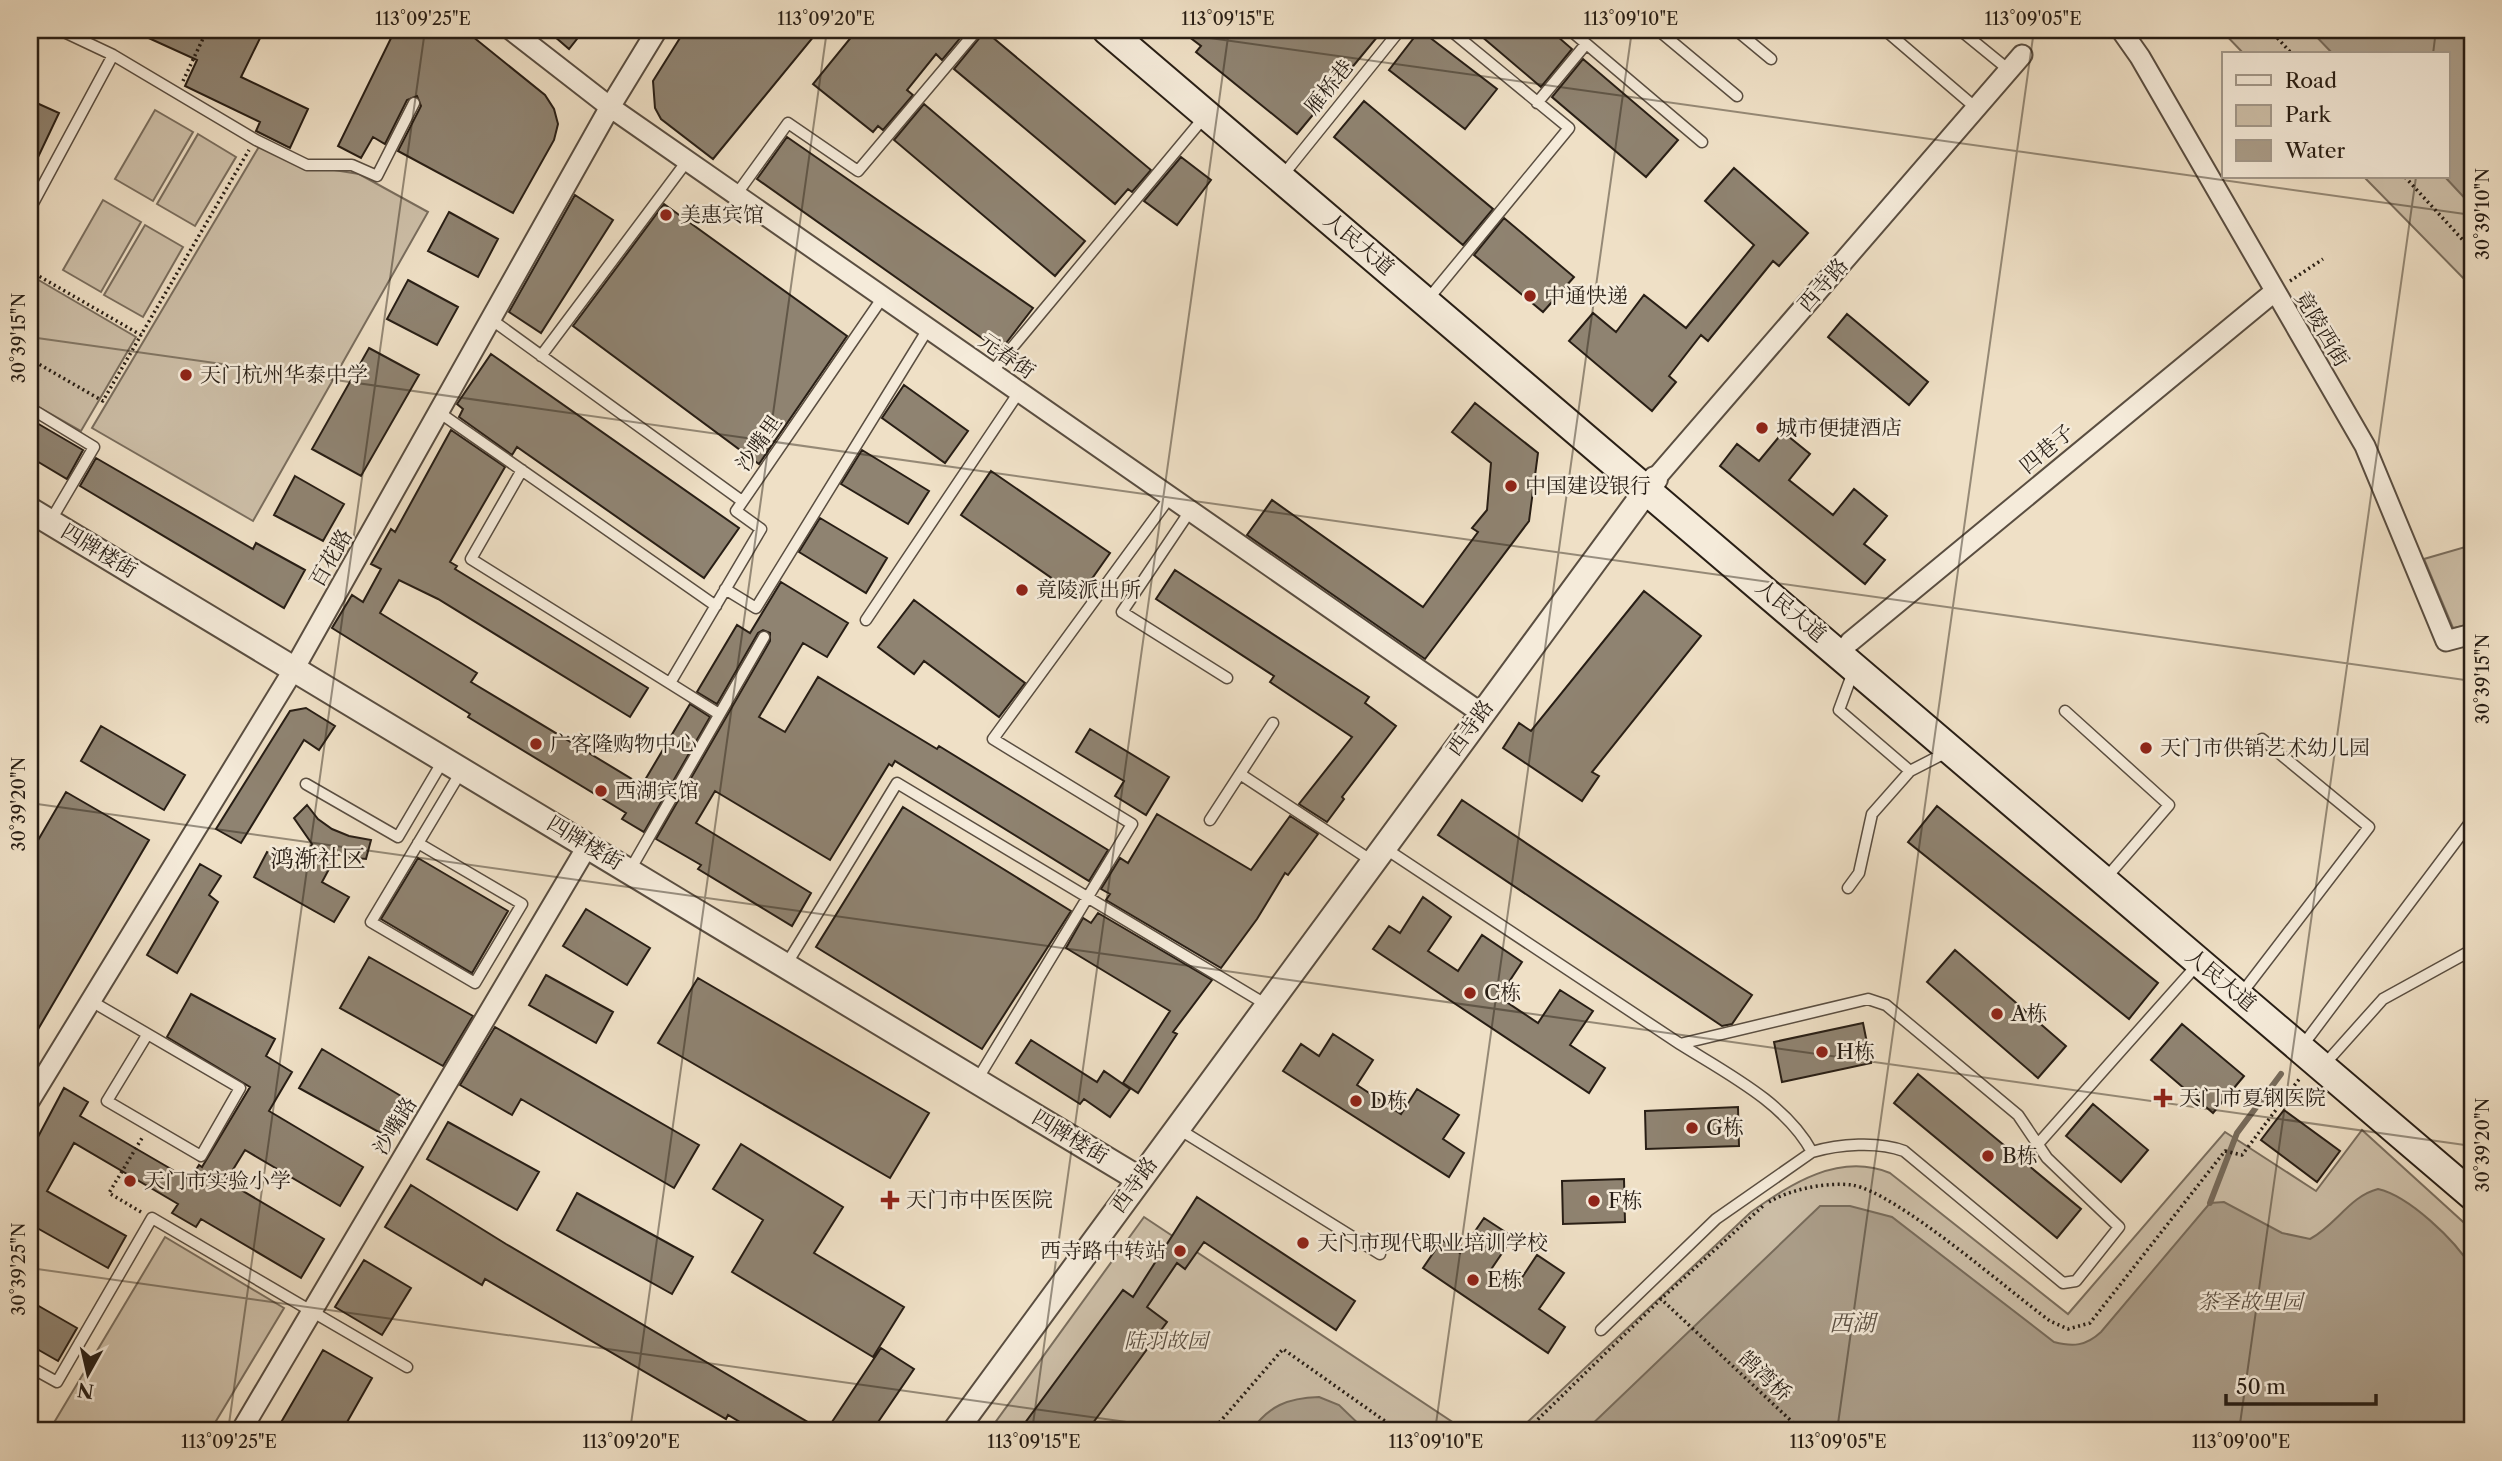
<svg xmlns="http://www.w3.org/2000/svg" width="2502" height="1461" font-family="'Libre Caslon Text','Noto Serif SC',serif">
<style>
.green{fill:#cdbfa8;stroke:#7a6e5e;stroke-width:2}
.water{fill:#ab9e8a;stroke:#776b5b;stroke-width:2}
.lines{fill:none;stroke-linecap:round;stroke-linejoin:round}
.stream{stroke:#776b5b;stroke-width:6}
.building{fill:#8f8371;stroke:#281e15;stroke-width:2}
.service-casing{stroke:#5a4e41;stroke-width:13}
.minor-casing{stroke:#5a4e41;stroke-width:23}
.tertiary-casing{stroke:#5a4e41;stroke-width:28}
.secondary-casing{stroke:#281e15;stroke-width:32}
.path{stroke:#281e15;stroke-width:3.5;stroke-dasharray:2 3.5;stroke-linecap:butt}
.service{stroke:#f5ebda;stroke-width:10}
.minor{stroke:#f5ebda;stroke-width:19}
.tertiary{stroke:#f5ebda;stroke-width:24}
.secondary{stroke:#f5ebda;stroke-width:28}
.ticks{fill:none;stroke:#281e15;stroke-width:2;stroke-opacity:0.45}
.poi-dot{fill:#8f2418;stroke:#f5ebda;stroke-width:2.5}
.labels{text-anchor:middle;stroke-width:5;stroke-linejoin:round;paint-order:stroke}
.street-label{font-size:21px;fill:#281e15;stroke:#f5ebda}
.poi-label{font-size:21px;fill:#281e15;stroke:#f5ebda;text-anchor:start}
.park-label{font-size:21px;font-style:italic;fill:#5a4e41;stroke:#f5ebda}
.water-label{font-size:23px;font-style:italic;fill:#5c5144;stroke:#f5ebda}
.quarter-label{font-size:24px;fill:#281e15;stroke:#f5ebda}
.neatline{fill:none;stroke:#281e15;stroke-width:2.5}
.ticks-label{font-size:18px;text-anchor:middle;fill:#281e15}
</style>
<rect width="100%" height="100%" fill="#efe0c6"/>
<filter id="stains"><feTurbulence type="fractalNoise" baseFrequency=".00286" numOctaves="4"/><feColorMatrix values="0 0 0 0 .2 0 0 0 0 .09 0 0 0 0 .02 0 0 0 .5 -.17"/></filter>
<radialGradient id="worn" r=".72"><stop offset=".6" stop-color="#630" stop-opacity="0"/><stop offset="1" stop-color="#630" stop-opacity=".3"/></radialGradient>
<path class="green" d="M2221,30H2472V287L2364,177H2448V54H2244Z
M155,110L193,132L153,201L115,179Z
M198,134L236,157L195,226L157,204Z
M260,145L306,170L328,169L359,174L428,212L253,521L92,428Z
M103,200L141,222L101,292L63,270Z
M145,225L183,247L143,317L104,295Z
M30,275L136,337L81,431L30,402Z
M2472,545V624L2453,628L2424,559Z
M2362,1130L2472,1230V1431H1518L1751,1212C1791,1184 1839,1152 1890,1173L2068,1314L2225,1132L2316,1191Z
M1144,1217L1466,1431H989Z
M165,1237L284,1308L210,1431H49Z"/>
<path class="water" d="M2310,30H2472V206L2445,177L2448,54H2333Z
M2378,1189C2409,1196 2455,1240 2472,1268V1431H1585L1820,1206H1850L1892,1217L2054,1342C2073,1347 2086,1346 2101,1332L2210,1203L2224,1202L2282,1233L2310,1239C2336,1225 2350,1196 2378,1189Z
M1319,1397L1339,1405L1366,1431H1251C1269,1406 1287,1398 1319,1397Z"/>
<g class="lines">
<path class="stream" d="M2210,1203L2237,1133L2281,1074"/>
</g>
<path class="building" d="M131,30H264L241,77L308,109L290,148L256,131L260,122L185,86L197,60Z
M395,30H459L472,36L545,95L554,109L558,124L554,140L513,213L398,151L421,106L417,96L407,100L385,144L373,137L361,158L338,146Z
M547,30H584L569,49Z
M685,30H819L713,159L661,119L655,108L653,81Z
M857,30H954L962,36L942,60L936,54L907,90L913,95L883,130L878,126L873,132L813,84Z
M1180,30H1383L1297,134L1196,52L1201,46Z
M1420,30L1497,89L1465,129L1389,70Z
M1474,30H1550L1572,49L1541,87Z
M985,31L1151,170L1132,192L1128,189L1115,204L954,69Z
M1583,59L1678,140L1646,177L1552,97Z
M30,100L59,113L30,174Z
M1364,101L1493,209L1463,245L1334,137Z
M924,104L1085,241L1055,276L894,140Z
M787,137L1033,308L1000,351L757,179Z
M1181,157L1211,180L1177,225L1144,201Z
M1734,168L1808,233L1779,266L1773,261L1708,341L1701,335L1669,376L1676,382L1652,411L1569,341L1593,313L1616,332L1644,295L1686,328L1754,245L1705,201Z
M575,195L613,220L541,333L509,312Z
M664,204L847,336L759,464L573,326Z
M449,212L498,239L478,277L428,251Z
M1504,218L1574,277L1543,312L1474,255Z
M408,280L458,307L437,345L387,319Z
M1847,314L1928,382L1909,405L1828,337Z
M369,348L419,375L361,476L312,449Z
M491,354L739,528L704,578L517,447L512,455L459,417L463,409L457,404Z
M904,385L968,431L945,463L882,418Z
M1475,403L1538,453L1529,521L1425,659L1247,535L1272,500L1423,607L1478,532L1472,528L1487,510L1491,463L1452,432Z
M30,419L83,450L67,479L30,457Z
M451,430L505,467L450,562L457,566L455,569L648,688L630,717L438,599L399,580L380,613L477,673L471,682L642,785L690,704L710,717L644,832L622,819L626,813L468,717L470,714L332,628L352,595L363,602L381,569L371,564L391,529L395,532Z
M1783,432L1810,454L1789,480L1833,515L1854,489L1887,516L1864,544L1885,560L1865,584L1720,466L1737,444L1759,461Z
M862,450L929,491L908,524L841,484Z
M96,458L253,549L256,543L305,570L284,608L80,486Z
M991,471L1110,553L1079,597L961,515Z
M295,476L344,504L323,541L274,515Z
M820,518L887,558L866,593L799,552Z
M1175,570L1369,697L1365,703L1396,726L1342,797L1344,799L1327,822L1299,804L1352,737L1270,682L1274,676L1156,599Z
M781,582L848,623L827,657L803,643L759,717L785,732L818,677L937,749L939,746L1108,850L1089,881L895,761L892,766L889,764L830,860L715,791L696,823L811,893L792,926L698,869L701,865L656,839L770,641V633L763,630L758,633L717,704L697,692L737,625L750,633Z
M1644,591L1701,636L1592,772L1599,776L1582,801L1503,748L1519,723L1531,731Z
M914,600L1025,683L999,717L924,661L914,674L878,647Z
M306,708L335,726L319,750L304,740L241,843L216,829L290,711Z
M101,726L185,775L164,810L81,761Z
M1090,729L1169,777L1146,815L1115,796L1124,781L1076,752Z
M66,792L149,840L30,1043V854Z
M1462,800L1752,995L1732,1024L1722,1026L1438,835Z
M307,805L318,819L332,829L349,836L371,840L366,859L336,856L322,882L349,897L334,922L254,877L267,852L299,868L312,844L294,818Z
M1937,806L2158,983L2129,1019L1908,842Z
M903,807L1071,911L982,1049L816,947Z
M1157,814L1251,870L1290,816L1318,834L1288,875L1285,873L1257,919L1221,968L1106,900L1110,894L1101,889L1120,858L1128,863Z
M418,858L508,911L472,973L381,919Z
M200,864L221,876L209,895L218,902L177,973L147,955Z
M1423,897L1451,917L1428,951L1458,971L1482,935L1522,962L1499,997L1538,1023L1560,990L1593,1011L1570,1045L1605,1068L1589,1093L1373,949L1389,926L1400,933Z
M586,909L650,948L627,985L563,946Z
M1098,913L1212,980L1173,1032L1177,1034L1138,1093L1123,1083L1170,1011L1066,948L1083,918L1091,923Z
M1955,950L2066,1046L2038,1078L1927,982Z
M369,957L473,1016L443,1066L340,1008Z
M546,975L613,1012L596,1043L529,1005Z
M698,978L929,1113L890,1178L658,1043Z
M191,994L275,1039L266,1056L292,1072L269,1111L363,1167L340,1206L245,1150L226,1181L324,1239L301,1278L201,1219L196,1227L172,1213L178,1204L74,1143L47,1191L126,1236L108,1268L30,1224V1152L64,1088L88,1102L80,1116L190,1180L199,1165L202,1167L250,1087L167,1037Z
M1863,1023L1871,1063L1782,1082L1774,1042Z
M2182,1024L2244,1076L2213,1113L2151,1060Z
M495,1027L699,1145L674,1188L521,1099L512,1115L460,1085Z
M1333,1034L1373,1060L1357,1085L1401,1114L1417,1089L1459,1115L1443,1139L1464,1153L1449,1177L1283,1071L1301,1044L1319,1056Z
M1031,1040L1097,1082L1104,1071L1130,1089L1110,1117L1084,1099L1080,1104L1016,1063Z
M322,1049L406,1099L384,1135L299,1088Z
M1918,1074L2081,1209L2057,1238L1894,1103Z
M2093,1104L2148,1150L2121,1182L2066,1136Z
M1738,1107L1739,1146L1646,1149L1645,1111Z
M2284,1110L2340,1151L2317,1182L2261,1140Z
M448,1122L539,1172L517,1210L427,1159Z
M741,1144L843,1207L814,1253L904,1307L873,1357L732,1272L763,1220L713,1189Z
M1624,1179L1625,1222L1563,1224L1562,1181Z
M411,1185L506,1244L823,1431H755L728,1415L726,1419L485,1279L482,1285L385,1227Z
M577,1193L693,1257L672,1294L557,1230Z
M1197,1197L1355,1301L1336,1330L1204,1242L1185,1269L1177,1263L1147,1307L1167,1322L1087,1431H1019L1123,1290L1133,1297Z
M1484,1218L1513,1237L1490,1271L1515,1288L1537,1255L1564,1273L1539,1309L1565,1327L1548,1353L1423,1268L1442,1240L1460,1253Z
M364,1260L411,1288L382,1335L335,1307Z
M30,1301L77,1328L58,1361L30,1345Z
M881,1348L914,1369L872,1431H826Z
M323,1350L372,1378L342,1431H276Z"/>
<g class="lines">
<g class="service-casing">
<path id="service" d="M60,30L113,55L256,140L307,165H352L377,176L414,103
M1570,30L1702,142
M1658,30L1737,96
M1736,30L1771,59
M1885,30L1976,108
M1960,30L2009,70
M1537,103L1586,44
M1288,169L1400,30
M736,195L788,123L858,171L977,30
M30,209L113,55
M1434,292L1569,128L1450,30
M492,320L742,501
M541,356L687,161
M991,373L1206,115
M30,408L94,447L51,520
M440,413L716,606
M522,470L471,559L719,714
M1190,511L1122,612L1227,678
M725,589L756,608L928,329
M866,620L1019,392
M1853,672L1839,710L1910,771L1949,751
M670,683L761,529L736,511L883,297
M2065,711L2169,805L2113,870
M1240,774L1372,861
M306,784L398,837L444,759
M1210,820L1273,723
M418,843L522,904L475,983L371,922L462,770
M1383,847L1680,1044L1868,999L1886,1005L2018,1115L2047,1158L2119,1227L2076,1281L2063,1283L1904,1151C1878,1141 1839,1144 1812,1152L1716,1219L1601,1330
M630,870L764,637
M1848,888L1859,873L1872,814L1910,771
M786,965L897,783L1267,1005
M2248,985L2369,827L2262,739
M91,1001L240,1088L201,1156L107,1101L147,1035
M2309,1037L2472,820
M1680,1044C1726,1073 1786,1103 1812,1152
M2332,1056L2383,999L2472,950
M977,1080L1132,824L993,739L1170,497
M1177,1128L1380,1254
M2038,1144L2197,965
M30,1367L57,1382L152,1218L407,1367"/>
</g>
<g class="minor-casing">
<path id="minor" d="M511,30L610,107L1481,713
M2121,30L2140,57L2365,446L2446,641L2472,634
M1655,479L2022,55
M1850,642L2274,292
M30,1100L294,669L610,107L657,30
M241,1431L588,845"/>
</g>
<g class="tertiary-casing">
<path id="tertiary" d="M30,510L1139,1179
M955,1431L1655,479"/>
</g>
<g class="secondary-casing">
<path id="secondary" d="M1107,30L2472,1195"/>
</g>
<path class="path" d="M2270,30L2292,54
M183,81L207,30
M2405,177L2472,250
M30,271L141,335L249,150
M2290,281L2323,259
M30,359L103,401L141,335
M1769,1202C1791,1189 1827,1182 1852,1185C1896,1192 2009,1291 2050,1321L2068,1329L2090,1323L2225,1151L2242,1155L2300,1078
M141,1212L109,1193L142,1138
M1660,1298L1802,1431
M1212,1431L1283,1349L1399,1431
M1526,1431L1661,1299L1763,1206"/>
<use href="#service" class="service"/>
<use href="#minor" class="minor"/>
<use href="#tertiary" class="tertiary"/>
<use href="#secondary" class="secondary"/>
</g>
<path class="ticks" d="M1153,30L2472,215M2433,54L2436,30M30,337L2472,681M30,803L2472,1146M30,1268L1191,1431M228,1431L425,30M630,1431L827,30M1032,1431L1229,30M1435,1431L1632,30M1837,1431L2034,30M2239,1431L2416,177"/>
<g class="poi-dot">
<circle cx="666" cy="215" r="7"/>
<circle cx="1530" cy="296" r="7"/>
<circle cx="186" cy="375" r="7"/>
<circle cx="1762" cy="428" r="7"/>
<circle cx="1511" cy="486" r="7"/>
<circle cx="1022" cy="590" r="7"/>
<circle cx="536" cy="744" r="7"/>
<circle cx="2146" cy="748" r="7"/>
<circle cx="601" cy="791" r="7"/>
<circle cx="1470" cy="993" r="7"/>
<circle cx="1997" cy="1014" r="7"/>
<circle cx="1822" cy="1052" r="7"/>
<path d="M2159.5 1087.5h7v7h7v7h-7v7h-7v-7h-7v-7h7z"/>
<circle cx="1356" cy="1101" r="7"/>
<circle cx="1692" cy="1128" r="7"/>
<circle cx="1988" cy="1156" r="7"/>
<circle cx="130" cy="1181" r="7"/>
<path d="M886.5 1189.5h7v7h7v7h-7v7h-7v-7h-7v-7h7z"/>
<circle cx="1594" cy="1201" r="7"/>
<circle cx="1303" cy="1243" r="7"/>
<circle cx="1180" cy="1251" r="7"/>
<circle cx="1473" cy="1280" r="7"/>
</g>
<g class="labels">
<g class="street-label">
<text transform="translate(1329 87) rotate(-51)" y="7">雁桥巷</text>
<text transform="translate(1359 244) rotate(40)" y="7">人民大道</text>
<text transform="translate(1823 285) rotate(-49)" y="7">西寺路</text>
<text transform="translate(2322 329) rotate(59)" y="7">竟陵西街</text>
<text transform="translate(1007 356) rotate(35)" y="7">元春街</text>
<text transform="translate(759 443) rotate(-55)" y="7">沙嘴里</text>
<text transform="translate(2047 449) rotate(-40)" y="7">四巷子</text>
<text transform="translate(99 551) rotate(31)" y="7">四牌楼街</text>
<text transform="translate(331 558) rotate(-60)" y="7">百花路</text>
<text transform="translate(1791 611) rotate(40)" y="7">人民大道</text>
<text transform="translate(1470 728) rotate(-54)" y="7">西寺路</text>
<text transform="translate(585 843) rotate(31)" y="7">四牌楼街</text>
<text transform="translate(2221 980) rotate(40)" y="7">人民大道</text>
<text transform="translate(395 1126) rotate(-59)" y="7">沙嘴路</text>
<text transform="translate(1070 1137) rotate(31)" y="7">四牌楼街</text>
<text transform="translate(1134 1185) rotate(-54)" y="7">西寺路</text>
<text transform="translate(1765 1376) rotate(43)" y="7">鹄湾桥</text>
</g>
<g class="poi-label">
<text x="680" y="222">美惠宾馆</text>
<text x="1544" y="303">中通快递</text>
<text x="200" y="382">天门杭州华泰中学</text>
<text x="1776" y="435">城市便捷酒店</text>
<text x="1525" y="493">中国建设银行</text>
<text x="1036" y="597">竟陵派出所</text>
<text x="550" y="751">广客隆购物中心</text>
<text x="2160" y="755">天门市供销艺术幼儿园</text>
<text x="615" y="798">西湖宾馆</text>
<text x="1484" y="1000">C栋</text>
<text x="2011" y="1021">A栋</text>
<text x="1836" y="1059">H栋</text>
<text x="2179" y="1105">天门市夏钢医院</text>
<text x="1370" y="1108">D栋</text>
<text x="1706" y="1135">G栋</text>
<text x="2002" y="1163">B栋</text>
<text x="144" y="1188">天门市实验小学</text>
<text x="906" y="1207">天门市中医医院</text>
<text x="1608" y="1208">F栋</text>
<text x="1317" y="1250">天门市现代职业培训学校</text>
<text x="1166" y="1258" text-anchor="end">西寺路中转站</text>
<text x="1487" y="1287">E栋</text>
</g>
<g class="park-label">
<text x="2250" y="1309">茶圣故里园</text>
<text x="1166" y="1348">陆羽故园</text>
</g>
<g class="water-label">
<text x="1852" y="1331">西湖</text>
</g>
<g class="quarter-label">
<text x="318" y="867">鸿渐社区</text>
</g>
</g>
<rect width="2502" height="1461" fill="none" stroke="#efe0c6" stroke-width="77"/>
<rect x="2222" y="52" width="228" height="126" fill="#f5ebda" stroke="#a3998b" stroke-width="2"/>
<rect x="2236" y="75" width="35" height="10" fill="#f5ebda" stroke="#a3998b" stroke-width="2"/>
<text x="2285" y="88" font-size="21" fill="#281e15">Road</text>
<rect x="2236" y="105" width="35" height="21" fill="#cdbfa8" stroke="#a3998b" stroke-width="2"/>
<text x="2285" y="122" font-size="21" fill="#281e15">Park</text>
<rect x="2236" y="140" width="35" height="21" fill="#ab9e8a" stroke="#a3998b" stroke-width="2"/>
<text x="2285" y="158" font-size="21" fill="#281e15">Water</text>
<g transform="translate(88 1374) rotate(188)" stroke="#f5ebda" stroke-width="5" paint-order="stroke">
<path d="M0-5L12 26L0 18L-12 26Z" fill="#281e15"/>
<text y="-10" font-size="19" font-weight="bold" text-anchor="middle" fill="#281e15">N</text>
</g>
<path d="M2226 1394v10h150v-10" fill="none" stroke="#281e15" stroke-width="3.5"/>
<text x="2236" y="1394" font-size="21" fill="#281e15" stroke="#f5ebda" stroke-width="5" paint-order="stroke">50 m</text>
<rect x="38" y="38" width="2426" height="1384" class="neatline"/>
<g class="ticks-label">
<text x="423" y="25">113°09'25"E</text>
<text x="826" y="25">113°09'20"E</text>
<text x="1228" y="25">113°09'15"E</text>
<text x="1631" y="25">113°09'10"E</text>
<text x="2033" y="25">113°09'05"E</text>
<text transform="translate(2483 214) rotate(-90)" y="6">30°39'10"N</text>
<text transform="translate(19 338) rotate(-90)" y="6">30°39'15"N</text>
<text transform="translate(2483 679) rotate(-90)" y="6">30°39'15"N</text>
<text transform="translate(19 804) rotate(-90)" y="6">30°39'20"N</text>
<text transform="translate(2483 1145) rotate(-90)" y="6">30°39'20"N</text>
<text transform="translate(19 1269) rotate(-90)" y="6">30°39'25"N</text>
<text x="229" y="1448">113°09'25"E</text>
<text x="631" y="1448">113°09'20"E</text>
<text x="1034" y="1448">113°09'15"E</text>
<text x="1436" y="1448">113°09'10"E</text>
<text x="1838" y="1448">113°09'05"E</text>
<text x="2241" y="1448">113°09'00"E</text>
</g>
<rect width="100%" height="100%" filter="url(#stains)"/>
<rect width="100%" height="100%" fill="url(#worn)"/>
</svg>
